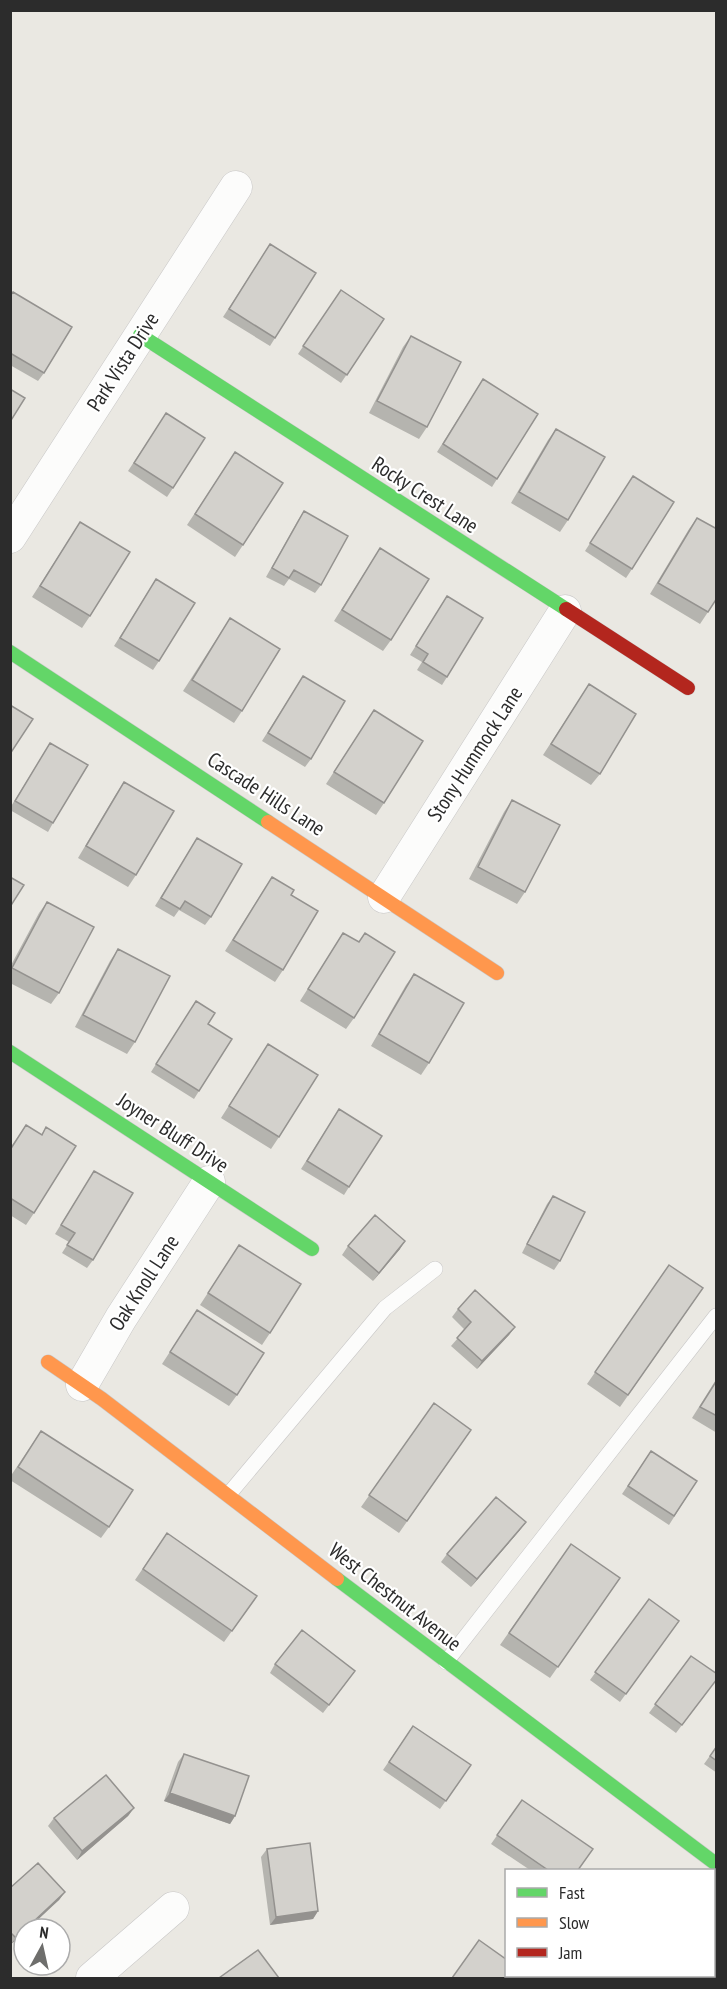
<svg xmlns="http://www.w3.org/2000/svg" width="727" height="1989" font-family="'PT Sans Narrow',sans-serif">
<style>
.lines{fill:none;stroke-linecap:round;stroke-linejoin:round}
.lane-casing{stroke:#c8c7c7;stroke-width:16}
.street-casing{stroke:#c8c7c7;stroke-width:33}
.fast-casing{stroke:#c8c7c7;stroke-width:15}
.slow-casing{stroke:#c8c7c7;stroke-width:15}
.jam-casing{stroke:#c8c7c7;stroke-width:15}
.lane{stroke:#fcfcfb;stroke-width:15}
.street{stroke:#fcfcfb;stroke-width:32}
.fast{stroke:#63d668;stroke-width:14}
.slow{stroke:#ff974d;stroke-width:14}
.jam{stroke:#b3261e;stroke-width:14}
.wall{fill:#b5b4af}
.shaded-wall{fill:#94928f}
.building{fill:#d3d1cc;stroke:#94928f;stroke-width:1.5}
.labels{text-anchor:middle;stroke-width:4.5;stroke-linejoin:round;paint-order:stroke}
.street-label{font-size:21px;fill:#2c2c2c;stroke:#fff}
</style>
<rect width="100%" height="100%" fill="#eae8e2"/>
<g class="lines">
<g class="lane-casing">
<path id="lane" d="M229,1494L385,1308L435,1269
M446,1662L716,1316"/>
</g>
<g class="street-casing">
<path id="street" d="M10,537L236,187
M384,897L565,611
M82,1385L121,1318L209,1182
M92,1978L173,1908
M617,1978L619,1976"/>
</g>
<g class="fast-casing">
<path id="fast" d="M140,335L566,609
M10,652L268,822
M10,1052L312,1249
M337,1579L716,1864"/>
</g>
<g class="slow-casing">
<path id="slow" d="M268,822L497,973
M48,1362L102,1399L337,1579"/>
</g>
<g class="jam-casing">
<path id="jam" d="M566,609L688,688"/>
</g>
<use href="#lane" class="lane"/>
<use href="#street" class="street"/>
<use href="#fast" class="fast"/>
<use href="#slow" class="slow"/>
<use href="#jam" class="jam"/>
</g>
<path class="wall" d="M270,244L275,338L270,346L223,317Z
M341,290L384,319L341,383L298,354Z
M10,296L44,373L38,381L10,365Z
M411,336L427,427L419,439L369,413L403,347Z
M483,379L497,479L492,487L437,452Z
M161,421L173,488L167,497L128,471Z
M556,429L568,520L560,532L511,503L548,440Z
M235,452L243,545L235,557L187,525Z
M628,484L632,569L626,578L585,551Z
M304,511L321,585L315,593L289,579L284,586L266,577L298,520Z
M697,518L708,612L700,624L650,594L689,529Z
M80,522L90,616L82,628L32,597Z
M380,548L391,640L383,651L334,621Z
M156,579L159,661L153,670L114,646Z
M447,596V677L442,685L417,670L422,662L410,655Z
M230,618L242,711L234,723L183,691Z
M303,676L311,759L305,767L262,741Z
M589,684L600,774L591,785L543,755Z
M374,710L384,803L376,815L326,784Z
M50,743L53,823L48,832L10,810V808Z
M124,782L136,875L128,887L78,858L116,794Z
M512,800L525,892L517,904L469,879L504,812Z
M197,838L211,917L205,925L179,910L174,917L155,906Z
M272,877L291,895L283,970L275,982L225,951L264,889Z
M47,902L59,993L51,1004L10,983V967L39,913Z
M343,933L359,942L365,933L354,1018L346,1029L300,1001Z
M118,949L135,1042L127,1054L75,1027L110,961Z
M414,974L429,1063L421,1075L371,1046L406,985Z
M196,1001L208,1024L199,1091L194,1099L151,1072Z
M268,1044L279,1137L271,1149L221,1118Z
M339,1109L349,1187L344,1195L301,1169Z
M26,1125L41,1135L46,1127L34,1213L26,1225L10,1215V1148Z
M94,1171L93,1260L87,1268L62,1253L69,1242L55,1234Z
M553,1196L560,1261L554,1270L522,1253L547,1204Z
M239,1245L270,1333L262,1345L200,1305Z
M348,1246L400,1249L373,1281L342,1255Z
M669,1265L703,1288L620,1407L587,1384Z
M458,1309L515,1327L509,1335L477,1369L451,1346L465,1330L452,1317Z
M197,1310L237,1395L229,1406L162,1364Z
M717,1378V1433L692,1418Z
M434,1403L471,1430L399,1533L361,1507Z
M41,1431L109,1527L101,1538L10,1480V1477Z
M651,1451L697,1481L669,1525L622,1494Z
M520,1530L471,1587L441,1562L447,1554Z
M167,1533L257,1596L224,1642L135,1580Z
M571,1544L620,1578L550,1678L500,1645Z
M649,1599L679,1621L620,1702L590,1680Z
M691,1656L717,1679L676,1733L649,1713Z
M275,1664L355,1671L323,1713L270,1673Z
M413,1726L471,1765L440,1809L383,1770Z
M717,1746V1773L704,1764Z
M184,1754L235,1816L230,1824L164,1801L178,1762Z
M522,1800L578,1870H530L491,1844Z
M134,1808L128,1816L77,1860L48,1826L54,1818Z
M267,1849L318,1911L313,1919L270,1925L261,1857Z
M10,1888L65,1892L59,1900L24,1929V1933L10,1945Z
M717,1923V1974L714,1972V1928Z"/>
<path class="shaded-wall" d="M405,1241L400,1249L373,1281L379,1273Z
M515,1327L509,1335L477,1369L482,1361Z
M526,1522L520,1530L471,1587L477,1579Z
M170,1793L235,1816L230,1824L164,1801Z
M134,1808L128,1816L77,1860L82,1851Z
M65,1892L59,1900L28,1929H25Z
M318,1911L313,1919L270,1925L276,1917Z
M24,1930V1933L10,1945L16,1938Z"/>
<path class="building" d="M270,244L316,273L275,338L229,309Z
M341,290L384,319L347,375L303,346Z
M13,292L72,327L44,373L10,353V296Z
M411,336L461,362L427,427L377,401Z
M483,379L538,414L497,479L443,444Z
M10,389L25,398L10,422Z
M166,413L205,438L173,488L134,463Z
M556,429L605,457L568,520L519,492Z
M235,452L283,483L243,545L195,514Z
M633,476L674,502L632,569L590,543Z
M304,511L348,536L321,585L294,570L289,578L272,568Z
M697,518L717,529V598L708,612L658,583Z
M80,522L130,552L90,616L40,586Z
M380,548L429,579L391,640L342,610Z
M156,579L195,603L159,661L120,638Z
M447,596L483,618L447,677L423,662L428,654L416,646Z
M230,618L280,649L242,711L192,680Z
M303,676L345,701L311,759L268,733Z
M589,684L636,714L600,774L551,744Z
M10,705L33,719L10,754Z
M374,710L423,741L384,803L334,772Z
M50,743L88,765L53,823L15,801Z
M124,782L174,811L136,875L86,846Z
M512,800L560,825L525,892L478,867Z
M197,838L242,864L211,917L185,901L180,909L161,898Z
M10,877L24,885L10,907Z
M272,877L294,890L291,895L318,911L283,970L233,940Z
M47,902L94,927L59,993L12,968Z
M343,933L359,942L365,933L395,952L354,1018L308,989Z
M118,949L170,976L135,1042L83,1015Z
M414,974L464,1003L429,1063L379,1034Z
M196,1001L215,1013L208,1024L232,1039L199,1091L156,1064Z
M268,1044L318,1075L279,1137L229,1106Z
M339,1109L382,1136L349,1187L307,1161Z
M26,1125L42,1135L46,1127L76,1146L34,1213L10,1198V1150Z
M94,1171L133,1193L93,1260L67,1245L75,1233L61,1225Z
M553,1196L585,1212L560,1261L527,1244Z
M375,1215L405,1241L379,1273L348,1246Z
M239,1245L301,1284L270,1333L208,1293Z
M669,1265L703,1288L628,1395L595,1372Z
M475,1290L515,1327L482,1361L457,1338L471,1322L458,1309Z
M197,1310L264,1353L237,1395L170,1352Z
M717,1380V1416L700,1407Z
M434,1403L471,1430L407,1521L369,1495Z
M41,1431L133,1490L109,1527L18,1467Z
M651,1451L697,1481L674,1516L628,1486Z
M496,1497L526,1522L477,1579L447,1554Z
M167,1533L257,1596L232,1631L143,1569Z
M571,1544L620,1578L558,1667L509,1633Z
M649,1599L679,1621L626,1694L595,1672Z
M302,1630L355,1671L329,1705L275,1664Z
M691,1656L717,1674V1679L682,1725L655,1704Z
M413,1726L471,1765L446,1801L389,1762Z
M717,1746V1761L710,1756Z
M184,1754L249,1776L235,1816L170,1793Z
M106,1775L134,1808L82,1851L54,1818Z
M522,1800L593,1849L578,1870H548L497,1835Z
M310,1843L318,1911L276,1917L267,1849Z
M38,1863L65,1892L16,1938L10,1932V1888Z
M717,1924V1962L714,1960V1929Z
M479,1940L507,1960V1976L505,1978H452Z
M258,1950L279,1978H219Z"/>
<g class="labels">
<g class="street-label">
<text transform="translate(123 362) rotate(-57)" y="7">Park Vista Drive</text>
<text transform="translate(425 495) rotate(33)" y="7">Rocky Crest Lane</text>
<text transform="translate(475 754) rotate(-57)" y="7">Stony Hummock Lane</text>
<text transform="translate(266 794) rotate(33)" y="7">Cascade Hills Lane</text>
<text transform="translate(173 1133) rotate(33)" y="7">Joyner Bluff Drive</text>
<text transform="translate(144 1283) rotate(-57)" y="7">Oak Knoll Lane</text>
<text transform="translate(395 1597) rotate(38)" y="7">West Chestnut Avenue</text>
</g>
</g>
<rect width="727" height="1989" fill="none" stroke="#2c2c2c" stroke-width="24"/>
<rect x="505" y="1869" width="210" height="108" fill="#ffffff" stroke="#ababab" stroke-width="1.5"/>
<rect x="517" y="1888" width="30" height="9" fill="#63d668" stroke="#ababab" stroke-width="1.5"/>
<text x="559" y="1899" font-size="18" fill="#2c2c2c">Fast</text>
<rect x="517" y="1918" width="30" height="9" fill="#ff974d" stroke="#ababab" stroke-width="1.5"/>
<text x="559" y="1929" font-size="18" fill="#2c2c2c">Slow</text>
<rect x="517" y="1948" width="30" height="9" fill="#b3261e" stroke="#ababab" stroke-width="1.5"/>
<text x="559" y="1959" font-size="18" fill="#2c2c2c">Jam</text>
<g transform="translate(42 1947) rotate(8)"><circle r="28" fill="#ffffff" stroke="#ababab" stroke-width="1.5"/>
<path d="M0-4.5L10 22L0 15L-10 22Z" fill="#6e6e6c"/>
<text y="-9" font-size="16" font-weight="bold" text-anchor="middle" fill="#2c2c2c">N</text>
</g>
</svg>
